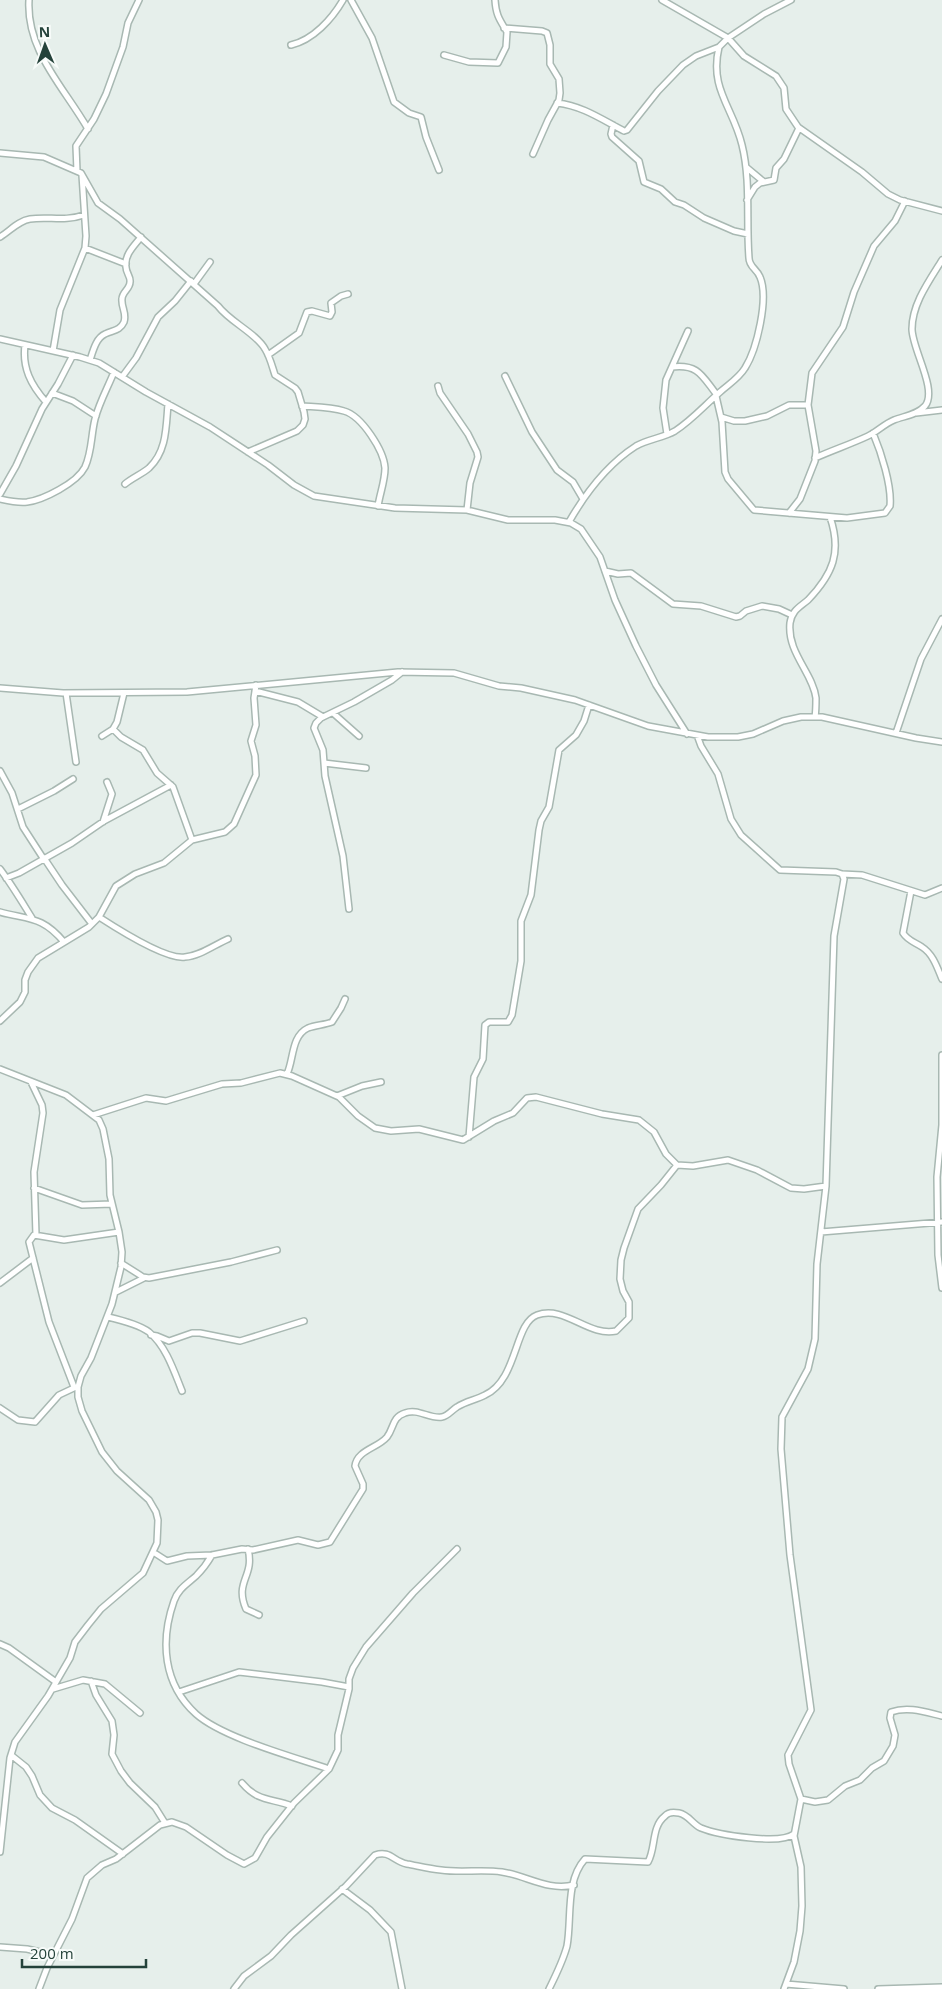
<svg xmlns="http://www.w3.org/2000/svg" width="942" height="1989" font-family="'Open Sans',sans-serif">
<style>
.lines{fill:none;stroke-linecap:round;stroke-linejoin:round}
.minor-casing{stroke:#a8b8b2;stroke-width:8}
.minor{stroke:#fff;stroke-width:5}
</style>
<rect width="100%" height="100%" fill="#e6efeb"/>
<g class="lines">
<g class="minor-casing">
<path id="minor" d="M29,0C26,51 64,87 88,129
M351,0L372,38L394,102L409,113L421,117L426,137L439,170
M662,0L728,38L744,56L776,76L784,88L786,109L798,127L862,172L888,194L900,200L942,211
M504,28L542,31L547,33L550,45V64L559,79L560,93L559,100L548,120L533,154
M291,45C313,40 332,19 343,0
M444,55L469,62L498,63L506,47L507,32C500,20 496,16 495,0
M557,103C583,106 601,119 624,131L627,130L658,91L683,65L696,56L719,47L728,38L764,14L791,0
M613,125L611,134L612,137L639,161L644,182L661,189L675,202L684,205L704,218L734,231L748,234
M0,153L44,157L81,173L98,203L120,219L218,306C230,322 256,333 265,349C270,357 272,366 275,375L295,388L298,392L304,412L305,419L303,425L297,431L248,452
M746,167L764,182
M77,171L76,146L94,119L106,94L123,47L128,23L139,0
M747,200L755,187L760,183L774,180L776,168L784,159L799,128
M0,237C10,231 18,221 30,219C49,216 63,222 84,215
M85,248L126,264
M194,284L210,262
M0,339L80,357L99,363L146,392L210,427L268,465L294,485L314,496L395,508L467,510L508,520H555L571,523L581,529L600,557L615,600L636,646L656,685L687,734
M25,345C22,368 31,385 46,402
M53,351L60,310L85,248L86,236L82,175
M268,355L299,333L307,312L312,311L330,316L332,312L331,303L341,296L348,294
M90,360C93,351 96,338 105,334C113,330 120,331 124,322C127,313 121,307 122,299C122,292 130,289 130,282C131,277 126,273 126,267C124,255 134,246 141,237
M672,367C699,364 702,376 717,395
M505,376L532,432L557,470L573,482L583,499
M122,377L136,358L158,317L175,301L191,281
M438,386L440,393L468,434L477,452L478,457L470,483L467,510
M52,393L73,401L96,416
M716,396L722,422L725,472L728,479L754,510L847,518L885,513L890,506C892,486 881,452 873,433
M302,406C316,407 331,407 344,411C362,416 384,451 385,468C385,481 380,493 378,506
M916,413L942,410
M721,417L734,421H745L767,416L789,405H808
M667,434L663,408L666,380L688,331
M815,458C833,450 851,444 868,436C877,432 884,424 894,420C904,416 917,415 925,406C938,390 912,349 912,329C912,304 929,281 942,260
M125,484C132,478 142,474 149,468C167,451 166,427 168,404
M0,494L16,466L42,409L58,384L73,355
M0,499C9,501 17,503 27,502C43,500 77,483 85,467C92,452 91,435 95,419C99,403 108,387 114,372
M789,513L800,499L815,461L816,451L808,405L812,373L843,327L854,292L874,246L895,221L905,201
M569,522C585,494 608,464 636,446C648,439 663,438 675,431C692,420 705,405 720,392C729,384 739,378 745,368C757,349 769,298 760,277C757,269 749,267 749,258C746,221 751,181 742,145C733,107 709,89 719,47
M605,571L618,574L631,573L673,604L701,606L736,617L740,616L746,611L762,606L779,609L792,615
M0,688L63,693L187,692L398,672L454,673L499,686L521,688L575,700L648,726L708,737H738L753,734L783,721L801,717H822L916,738L942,742
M255,691L298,702L323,717
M66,693L76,762
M333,713L359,736
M815,717C816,711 816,704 816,698C813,673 787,653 790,623C792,610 800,607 808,600C833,574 842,552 830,517
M113,729L121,737L143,750L157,773L173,787L192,840
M896,733L921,659L942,619
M697,735L701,746L718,774L731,819L741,835L780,870L836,872L842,874L844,879L834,936L826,1186L817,1264L815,1339L808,1369L782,1417L781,1449L790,1555L811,1710L788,1755L789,1764L801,1799L794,1836L801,1867L802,1906L800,1931L794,1962L784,1989
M102,736L113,729L117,722L124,693
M324,763L366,768
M0,771L12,793L23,827L43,858
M18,809L54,791L73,779
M103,822L112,794L107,782
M44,858L62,885L92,924
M0,869C12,885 22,902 32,918
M842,874L862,875L925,895L942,888
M6,878L19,873L72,843L104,821L171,785
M911,891L903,933C908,941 915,942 922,947C933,954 937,967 942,979
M349,909L343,856L325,776L323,750L314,728L316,723L321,718L354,702L392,680L402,672
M0,912C30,920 42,916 64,942
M99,917C116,928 166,960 185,957C200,956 214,945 228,939
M0,1021L20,1002L25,992V980L28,972L38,958L89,927L99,917L116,886L135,874L164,863L192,840L225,832L234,824L256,775L255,756L251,741L256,725L254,698L256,685
M942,1055V1125L937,1177L938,1255L942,1288
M0,1069L66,1095L99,1120L103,1129L109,1159L110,1195L119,1232L122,1252L121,1267L112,1304L91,1358L81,1376L78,1387V1397L82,1411L102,1452L117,1471L149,1500L156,1512L158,1520L157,1543L143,1573L101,1609L88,1625L75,1642L70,1658L48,1696L15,1742L10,1758L0,1852
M287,1074C294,1059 291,1036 308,1028C316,1025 324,1025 332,1022L341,1008L345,999
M31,1082L42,1105L43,1113L34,1172L36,1235
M337,1096L362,1086L381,1082
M93,1115L146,1098L166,1101L222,1084L241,1083L280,1073L292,1076L339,1097L358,1116L375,1128L391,1131L419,1129L463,1140L494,1121L513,1113L527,1098L536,1097L602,1114L639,1120L654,1132L666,1154L677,1165L693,1166L728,1160L757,1170L791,1188L804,1189L826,1186
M469,1137L474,1077L483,1059L485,1025L489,1022H508L512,1015L521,961V921L531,895L539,830L541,821L549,807L559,750L576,735L584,721L589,705
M34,1188L82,1205L112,1204
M821,1232L942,1222
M121,1263L143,1277L149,1278L231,1262L277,1250
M0,1283L33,1258
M116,1292L144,1278
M108,1317C121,1320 138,1324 149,1332C166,1346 174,1371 182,1391
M151,1335L157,1336L169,1341L192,1333H200L240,1341L304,1321
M74,1387L49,1322L29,1242L34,1235L64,1240L119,1232
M0,1408L18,1420L35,1422L59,1395L76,1387
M248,1549C255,1577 234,1581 246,1609L259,1615
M153,1552L167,1561L187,1556L212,1555L242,1549L253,1550L298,1540L318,1545L330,1542L363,1489V1484L355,1466C357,1450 378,1448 387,1437C394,1428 392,1417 405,1413C418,1408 429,1419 442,1417C448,1416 452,1410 457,1407C466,1401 476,1400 485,1395C518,1380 514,1323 537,1315C565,1305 588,1337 616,1331L629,1318V1302L623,1291L620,1279L621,1260L624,1248L638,1209L661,1185L677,1165
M212,1555C208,1562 203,1569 196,1576C187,1584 178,1589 174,1601C160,1641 163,1684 196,1714C223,1738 294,1757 329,1769
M0,1644L9,1648L56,1682
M91,1681L96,1695L112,1721L114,1735L112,1754L121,1771L130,1783L155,1807L165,1823
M53,1689L83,1680L105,1684L140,1713
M179,1692L239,1672L322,1682L349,1687
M11,1755L26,1767L32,1776L40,1795L52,1808L75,1820L123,1854
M242,1783C258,1802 271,1798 292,1806
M801,1799L815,1802L828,1800L845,1786L860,1780L872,1768L884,1761L893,1746L895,1735L890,1718L891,1712C908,1706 925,1712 942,1716
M342,1889L370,1910L391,1932L402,1989
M0,1947L27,1949L53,1955
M786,1984L844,1989
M39,1989L47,1968L72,1919L87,1878L102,1865L116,1859L160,1825L172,1822L186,1827L227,1855L244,1864L255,1858L267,1837L294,1803L329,1769L338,1750V1735L349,1689V1679L353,1668L366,1647L413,1593L457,1549
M234,1989L244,1976L271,1956L291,1935L346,1886L375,1855C390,1850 393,1861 407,1864C418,1866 430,1869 441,1870C461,1873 482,1869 502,1872C528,1876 547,1891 574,1885
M549,1989C556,1975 563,1961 567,1946C572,1919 565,1881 585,1859L648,1862C656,1848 651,1827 665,1816C668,1812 674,1812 679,1813C689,1815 692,1824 701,1828C718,1835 780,1845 794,1834
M878,1989L942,1987"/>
</g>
<use href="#minor" class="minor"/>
</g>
<g transform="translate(45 45) rotate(358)" stroke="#f7fbf9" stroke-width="4" paint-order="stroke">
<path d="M0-4L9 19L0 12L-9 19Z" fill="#24423a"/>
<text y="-8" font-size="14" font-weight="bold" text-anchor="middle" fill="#24423a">N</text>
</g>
<path d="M22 1959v8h124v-8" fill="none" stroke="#24423a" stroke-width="2.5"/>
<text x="30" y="1959" font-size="15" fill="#24423a" stroke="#f7fbf9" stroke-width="4" paint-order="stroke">200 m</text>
</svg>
